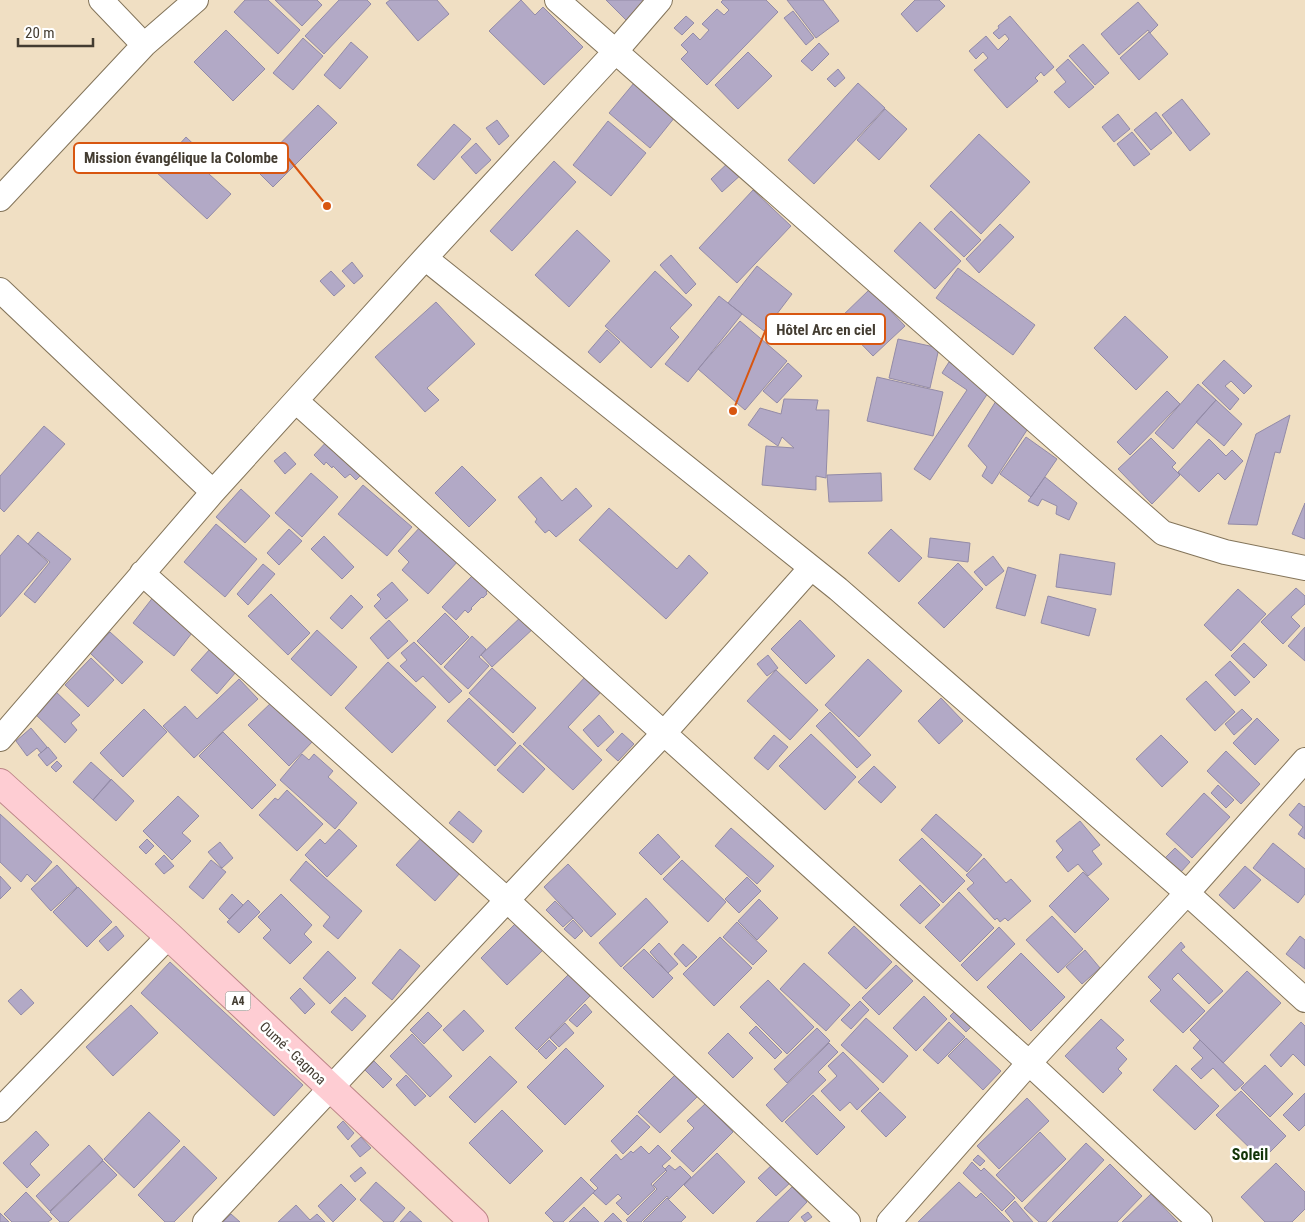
<svg xmlns="http://www.w3.org/2000/svg" width="1305" height="1222" font-family="'Roboto Condensed',sans-serif">
<style>
.building{fill:#b2a9c6;stroke:#938ba7}
.lines{fill:none;stroke-linecap:round;stroke-linejoin:round}
.street-casing{stroke:#83745a;stroke-width:26}
.primary-casing{stroke:#bc8487;stroke-width:30}
.street{stroke:#fff;stroke-width:24}
.primary{stroke:#fecdd3;stroke-width:28}
.labels{text-anchor:middle;stroke-width:5;stroke-linejoin:round;paint-order:stroke}
.shield{fill:#fff;stroke:#7b766f;stroke-width:1}
.shield-label{font-size:12px;font-weight:bold;fill:#433c31}
.street-label{font-size:14px;fill:#433c31;stroke:#fff}
.quarter-label{font-size:16px;font-weight:bold;fill:#123509;stroke:#fff}
.leader{fill:none;stroke:#d85610;stroke-width:2}
.callout-dot{fill:#d85610;stroke:#fff;stroke-width:2}
.callout{fill:#fff;stroke:#d85610;stroke-width:2}
.callout-label{font-size:15px;text-anchor:middle;font-weight:bold;fill:#433c31}
</style>
<rect width="100%" height="100%" fill="#f0dfc3"/>
<path class="building" d="M245,0H268L300,30L278,54L234,12Z
M275,0H317L322,5L302,26Z
M339,0H367L371,4L324,54L305,36Z
M390,0H437L449,14L418,41L386,3Z
M521,0L535,15L543,7L583,47L544,85L489,31Z
M606,0H646L627,21Z
M723,0H766L778,12L707,85L681,59L688,52L681,45L693,33L700,40L709,30L702,24L717,9L724,15L729,10L721,2Z
M787,0H823L839,21L816,38Z
M915,0H939L945,6L917,32L901,14Z
M1138,2L1158,25L1150,33L1148,30L1119,55L1101,34Z
M793,11L814,38L806,45L784,18Z
M686,16L694,23L682,35L674,28Z
M1010,16L1054,67L1044,76L1041,72L1035,78L1038,81L1007,108L974,70L988,58L983,52L976,59L969,51L986,36L998,50L1009,39L1005,34L999,39L993,33L999,28L998,26Z
M226,30L265,69L233,101L194,62Z
M1149,32L1168,54L1139,80L1120,58Z
M303,38L323,56L293,90L273,73Z
M351,42L368,57L340,89L324,75Z
M819,43L829,54L812,71L801,61Z
M1083,44L1109,73L1095,85L1069,56Z
M748,52L772,76L738,109L715,85Z
M1068,59L1094,87L1069,108L1054,92L1066,82L1056,70Z
M838,69L845,78L835,87L827,79Z
M634,83L675,117L650,148L609,113Z
M858,83L885,108L814,184L788,160Z
M1182,99L1210,134L1190,151L1162,115Z
M318,105L337,123L273,187L255,169Z
M885,109L907,129L879,160L857,140Z
M1156,112L1172,133L1151,150L1134,130Z
M1118,114L1130,129L1114,142L1102,127Z
M497,120L509,136L499,145L486,128Z
M608,121L646,153L611,196L573,165Z
M454,124L471,139L434,180L417,165Z
M1132,132L1150,154L1134,166L1117,144Z
M979,134L1030,182L981,234L930,186Z
M186,137L206,156L198,164L231,194L207,219L155,171Z
M476,143L491,160L476,174L461,157Z
M731,160L743,173L722,192L711,179Z
M554,161L576,182L512,251L490,231Z
M753,190L791,226L737,283L699,248Z
M951,211L981,240L964,257L934,229Z
M920,222L961,261L935,289L894,251Z
M1000,224L1014,237L979,273L966,259Z
M577,230L610,261L569,307L535,275Z
M671,255L696,284L686,294L660,265Z
M352,262L363,276L354,284L342,271Z
M757,266L792,294L764,331L728,303Z
M958,268L1035,325L1013,355L936,298Z
M331,271L345,286L334,296L320,281Z
M655,271L692,305L670,328L679,337L651,368L605,326Z
M870,289L905,326L873,356L838,320Z
M719,296L742,314L688,382L665,364Z
M436,302L475,344L427,388L439,400L425,412L375,357Z
M1125,316L1168,357L1136,390L1094,348Z
M740,321L787,361L745,410L698,369Z
M607,330L620,342L600,363L588,352Z
M898,339L939,348L930,388L889,378Z
M1224,360L1252,386L1244,394L1231,381L1225,386L1239,399L1230,410L1202,383Z
M949,362L990,390L930,480L914,469L967,390L942,373Z
M788,363L802,376L777,403L763,391Z
M877,377L943,392L933,436L867,421Z
M1198,384L1216,400L1173,449L1155,433Z
M1167,391L1180,404L1130,455L1117,442Z
M784,399L818,400L816,410H829L826,478L816,476V490L762,485L766,446L794,448L782,437L778,446L748,425L760,408L781,414Z
M1216,400L1242,424L1224,446L1196,422Z
M996,401L1027,430L992,484L982,476L987,467L968,446Z
M1290,415L1280,453L1275,452L1257,525L1228,524L1256,434Z
M44,426L65,444L4,512L0,508V476Z
M332,436L365,471L356,480L350,474L345,478L333,466L332,468L326,462L324,465L314,455Z
M1026,437L1057,459L1031,497L1000,474Z
M1151,438L1176,463L1172,467L1180,475L1152,504L1118,469Z
M1209,439L1226,456L1232,450L1243,461L1225,480L1218,473L1199,492L1178,472Z
M285,452L296,464L285,474L274,461Z
M462,466L496,500L469,527L435,493Z
M311,473L338,497L302,537L275,513Z
M881,473L882,501L829,502L827,475Z
M541,477L562,501L576,488L592,506L556,537L549,530L545,533L535,522L537,519L518,497Z
M1045,477L1077,503L1069,520L1056,514L1057,506L1042,499L1038,506L1028,501Z
M363,485L412,527L387,556L338,514Z
M241,489L270,516L245,543L216,517Z
M1305,503V539L1292,534Z
M609,508L677,569L689,555L708,573L666,619L579,540Z
M216,524L257,559L225,597L184,562Z
M422,525L459,560L428,594L402,570L409,562L398,551Z
M289,529L302,541L279,565L267,553Z
M891,529L922,558L899,582L868,553Z
M38,532L71,559L35,603L24,594L50,562L28,544Z
M18,535L48,562L0,617V556Z
M324,536L354,567L342,579L311,549Z
M930,538L970,543L968,562L928,557Z
M1060,554L1115,563L1111,595L1056,587Z
M993,556L1004,571L986,586L974,572Z
M958,563L983,589L944,628L918,603Z
M263,564L275,574L248,605L237,594Z
M1008,567L1036,575L1025,616L996,608Z
M472,576L478,581L481,577L491,587L486,592L487,594L483,598L482,597L471,608L472,609L468,613L465,610L456,620L442,607Z
M392,582L408,600L386,619L374,606L381,599L377,595Z
M1296,588L1305,596V604L1291,617L1300,626L1283,644L1261,622Z
M1238,589L1266,614L1231,651L1204,625Z
M271,594L310,633L288,655L248,616Z
M351,595L363,607L342,629L330,618Z
M154,596L195,629L174,656L133,623Z
M1048,596L1096,609L1089,636L1041,623Z
M445,613L469,637L441,665L417,641Z
M524,614L535,627L492,667L481,655Z
M389,620L408,641L388,659L370,638Z
M800,620L835,656L806,684L771,649Z
M1305,627V661L1288,646Z
M317,630L357,667L331,696L291,659Z
M110,632L143,662L122,684L90,653Z
M472,636L486,649L479,657L489,666L468,689L444,667Z
M414,642L462,691L449,703L423,676L416,682L400,666L407,660L401,653Z
M1244,643L1267,665L1254,678L1231,656Z
M210,649L236,672L217,694L191,670Z
M768,655L778,668L767,676L757,664Z
M91,658L114,680L88,707L65,685Z
M868,659L902,691L859,737L825,705Z
M1230,661L1250,682L1235,696L1215,675Z
M388,662L436,707L392,753L345,708Z
M492,668L536,708L513,733L469,693Z
M776,670L818,710L790,740L747,701Z
M586,676L602,691L568,727L602,760L573,790L523,744Z
M239,679L258,699L194,758L163,726L185,706L197,719Z
M1206,681L1235,712L1215,731L1186,699Z
M52,688L80,715L71,723L77,730L65,743L31,710Z
M469,698L516,743L495,766L447,721Z
M941,698L963,721L939,744L918,721Z
M274,700L314,740L289,766L248,725Z
M144,709L167,732L123,777L100,753Z
M1242,709L1252,719L1234,735L1225,724Z
M830,712L871,755L857,768L816,726Z
M599,715L614,732L598,747L583,730Z
M1257,718L1279,740L1255,765L1233,743Z
M31,728L47,747L41,753L37,748L27,756L16,741Z
M223,732L276,785L252,809L199,756Z
M622,733L634,744L618,761L606,750Z
M811,734L856,777L825,810L779,766Z
M774,735L788,747L768,770L754,758Z
M1161,735L1188,762L1162,787L1136,759Z
M520,745L545,769L523,793L497,770Z
M48,747L57,758L47,766L38,755Z
M1226,751L1260,784L1241,804L1207,771Z
M302,754L309,760L314,754L333,771L328,777L357,803L335,829L280,780Z
M57,761L62,766L56,772L51,767Z
M91,762L111,780L93,800L73,782Z
M874,766L896,787L881,803L858,782Z
M111,779L134,801L116,821L93,800Z
M1218,785L1234,800L1226,808L1211,793Z
M287,790L323,824L297,851L259,815L275,798L278,800Z
M1204,793L1230,817L1192,858L1166,834Z
M178,796L199,816L182,833L191,841L172,860L143,831Z
M1299,803L1304,807L1305,806V839L1298,834L1303,827L1289,815Z
M459,811L482,831L473,843L449,823Z
M0,814L52,862L35,882L27,874L21,882L0,862Z
M936,814L982,855L967,872L921,830Z
M1080,821L1100,845L1092,851L1102,864L1088,876L1078,864L1068,872L1056,857L1063,850L1056,841Z
M731,828L774,866L757,884L715,846Z
M339,829L357,846L327,877L305,855L320,839L325,844Z
M658,834L680,857L661,875L639,853Z
M423,836L461,872L435,901L396,865Z
M922,838L965,881L943,903L899,860Z
M147,839L154,846L146,854L139,847Z
M220,842L233,858L222,868L208,852Z
M1273,843L1305,869V894L1298,903L1253,868Z
M1175,848L1190,862L1180,873L1165,858Z
M164,855L174,866L164,874L155,864Z
M984,858L1006,883L1011,879L1031,901L1008,921L1005,918L1000,922L997,918L995,920L967,889L974,883L966,875Z
M211,860L226,872L203,899L189,887Z
M682,860L726,902L708,922L663,879Z
M306,861L362,911L338,939L323,926L330,917L290,880Z
M568,864L616,914L591,937L544,887Z
M57,865L77,887L51,911L31,889Z
M1245,866L1261,880L1234,909L1219,895Z
M1083,872L1109,899L1075,933L1049,906Z
M0,876L11,888L0,899Z
M747,877L761,891L739,913L725,899Z
M920,885L940,905L920,924L900,905Z
M78,887L112,922L87,947L53,912Z
M959,892L994,928L960,962L925,927Z
M232,894L243,905L229,919L219,909Z
M281,894L312,925L304,934L312,942L290,964L263,938L271,930L258,917Z
M646,898L668,922L621,967L599,943Z
M759,899L778,918L757,940L738,921Z
M248,900L260,912L239,933L227,922Z
M555,901L573,918L563,927L546,910Z
M1052,916L1083,949L1058,973L1026,940Z
M573,920L583,931L575,939L564,929Z
M517,922L543,950L507,985L481,958Z
M737,922L767,951L753,965L723,937Z
M116,926L124,936L108,951L99,941Z
M854,926L892,962L866,989L828,953Z
M999,927L1015,944L977,981L961,965Z
M1300,936L1305,940V969L1286,954Z
M720,937L752,968L714,1006L683,974Z
M1181,942L1185,947L1181,950L1223,991L1209,1004L1178,973L1172,979L1205,1011L1183,1033L1150,1001L1161,990L1148,977Z
M659,943L678,964L668,973L650,952Z
M683,944L697,957L686,967L674,954Z
M400,949L420,966L392,1000L372,983Z
M644,949L673,978L653,998L623,968Z
M1085,950L1100,968L1082,984L1066,967Z
M328,951L356,978L330,1004L303,978Z
M1021,953L1065,997L1031,1031L987,987Z
M170,962L303,1085L274,1116L141,993Z
M804,963L850,1005L826,1031L780,989Z
M896,965L913,981L879,1015L862,998Z
M1247,971L1281,1003L1223,1063L1190,1030Z
M569,974L590,996L537,1050L515,1028Z
M768,980L814,1027L787,1054L740,1007Z
M300,988L315,1004L305,1014L290,998Z
M21,989L34,1003L21,1015L8,1001Z
M924,996L947,1019L916,1051L893,1028Z
M345,997L366,1016L352,1031L331,1012Z
M860,1001L869,1010L851,1029L841,1020Z
M585,1004L592,1012L577,1027L569,1020Z
M962,1004L978,1020L966,1032L950,1016Z
M131,1005L158,1033L113,1076L86,1047Z
M464,1010L484,1031L463,1051L443,1030Z
M428,1012L442,1026L424,1044L410,1030Z
M866,1018L908,1056L883,1083L841,1045Z
M1101,1019L1124,1040L1116,1048L1127,1059L1118,1069L1122,1073L1103,1093L1065,1056Z
M949,1022L965,1037L938,1064L923,1050Z
M1301,1022L1305,1026V1066L1293,1054L1281,1067L1270,1055Z
M565,1023L574,1033L559,1047L550,1038Z
M756,1026L782,1052L775,1059L749,1033Z
M817,1028L830,1041L787,1083L774,1069Z
M728,1033L753,1058L733,1078L708,1053Z
M412,1034L452,1076L430,1097L390,1056Z
M966,1038L1001,1071L983,1090L948,1056Z
M549,1040L557,1048L546,1059L538,1051Z
M1200,1040L1244,1083L1235,1091L1213,1068L1201,1079L1191,1069L1203,1058L1193,1048Z
M829,1043L838,1052L818,1072L826,1080L782,1122L766,1105Z
M566,1048L604,1086L565,1125L527,1087Z
M843,1052L879,1089L857,1110L850,1102L840,1111L821,1091L837,1076L828,1066Z
M490,1056L517,1082L475,1123L449,1097Z
M374,1061L392,1079L383,1088L365,1070Z
M1176,1065L1219,1106L1195,1130L1153,1090Z
M1265,1065L1293,1094L1270,1117L1241,1088Z
M676,1074L698,1096L660,1133L638,1112Z
M406,1075L426,1096L415,1106L396,1085Z
M1241,1091L1286,1136L1262,1160L1216,1115Z
M880,1092L906,1117L886,1137L861,1111Z
M1305,1093V1125L1299,1131L1283,1115Z
M813,1095L845,1127L817,1155L785,1122Z
M1027,1098L1049,1121L999,1169L977,1146Z
M705,1104L733,1132L693,1172L671,1151L694,1128L687,1121Z
M502,1110L543,1151L510,1184L469,1143Z
M149,1112L180,1141L134,1188L104,1159Z
M637,1115L650,1127L623,1154L611,1141Z
M343,1121L354,1133L348,1140L337,1127Z
M36,1131L49,1145L30,1164L40,1175L27,1188L3,1163Z
M1040,1132L1066,1159L1022,1202L996,1175Z
M361,1137L371,1148L360,1157L351,1146Z
M1086,1143L1104,1160L1046,1222H1039L1024,1208Z
M89,1145L103,1160L50,1211L36,1196Z
M658,1145L671,1158L662,1166L666,1170L651,1184L655,1189L628,1215L616,1203L622,1198L618,1194L606,1205L593,1193L598,1188L590,1180L616,1154L621,1160L631,1151L633,1153L641,1146L649,1154Z
M184,1146L217,1178L174,1222H165L138,1195Z
M717,1153L745,1182L713,1214L684,1185Z
M978,1155L985,1161L980,1166L973,1160Z
M103,1161L117,1175L68,1222H60L50,1212Z
M972,1162L981,1171L984,1168L1015,1198L1002,1211L963,1173Z
M774,1163L791,1182L776,1196L758,1178Z
M1276,1163L1305,1192V1209L1292,1222H1265L1241,1197Z
M1110,1164L1142,1196L1117,1222H1052Z
M669,1165L675,1170L680,1166L691,1177L669,1199L667,1196L641,1222H628L626,1220L657,1189L653,1185L667,1171L665,1169Z
M361,1167L366,1173L355,1182L350,1176Z
M581,1177L595,1191L563,1222H554L545,1213Z
M376,1182L405,1208L393,1222H384L360,1200Z
M959,1182L976,1198L981,1193L1010,1222H918Z
M341,1184L356,1199L333,1222L318,1206Z
M792,1187L807,1202L788,1222H756Z
M26,1192L52,1219L48,1222H12L4,1214Z
M1151,1194L1178,1222H1122Z
M667,1198L686,1217L681,1222H643Z
M1015,1201L1033,1222H1014L1005,1211Z
M296,1205L310,1220L317,1214L325,1222H278Z
M584,1207L599,1222H569Z
M410,1211L422,1222H400Z
M808,1212L812,1217L805,1222L801,1217Z
M0,1213L9,1222H0Z
M613,1213L622,1222H604Z
M231,1214L240,1222H223Z"/>
<g class="lines">
<g class="street-casing">
<path id="street" d="M101,0L144,45
M557,0L1163,533L1225,552L1305,568
M0,199L144,45L196,0
M425,258L838,589L1187,893L1305,1000
M0,290L213,492
M296,401L1029,1063L1200,1222
M142,573L507,900L848,1222
M0,739L213,492L425,258L615,52L660,0
M0,1110L169,936
M205,1222L664,733L811,568
M889,1222L1029,1063L1187,893L1305,760"/>
</g>
<g class="primary-casing">
<path id="primary" d="M0,783L169,936L474,1222"/>
</g>
<use href="#street" class="street"/>
<use href="#primary" class="primary"/>
</g>
<g class="labels">
<rect class="shield" x="225.5" y="991.5" width="25" height="19" rx="4"/>
<g class="shield-label">
<text x="238" y="1005">A4</text>
</g>
<g class="street-label">
<text transform="translate(293 1053) rotate(43)" y="5">Oumé - Gagnoa</text>
</g>
<g class="quarter-label">
<text x="1250" y="1160">Soleil</text>
</g>
</g>
<path class="leader" d="M327 206L288 158M733 411L766 329"/>
<g class="callout-dot">
<circle cx="327" cy="206" r="5"/>
<circle cx="733" cy="411" r="5"/>
</g>
<g class="callout">
<rect x="74" y="143" width="214" height="30" rx="5"/>
<rect x="766" y="314" width="119" height="30" rx="5"/>
</g>
<g class="callout-label">
<text x="181" y="163">Mission évangélique la Colombe</text>
<text x="826" y="335">Hôtel Arc en ciel</text>
</g>
<path d="M18 38v8h75v-8" fill="none" stroke="#433c31" stroke-width="2.5"/>
<text x="25" y="38" font-size="15" fill="#433c31" stroke="#ffffff" stroke-width="4" paint-order="stroke">20 m</text>
</svg>
